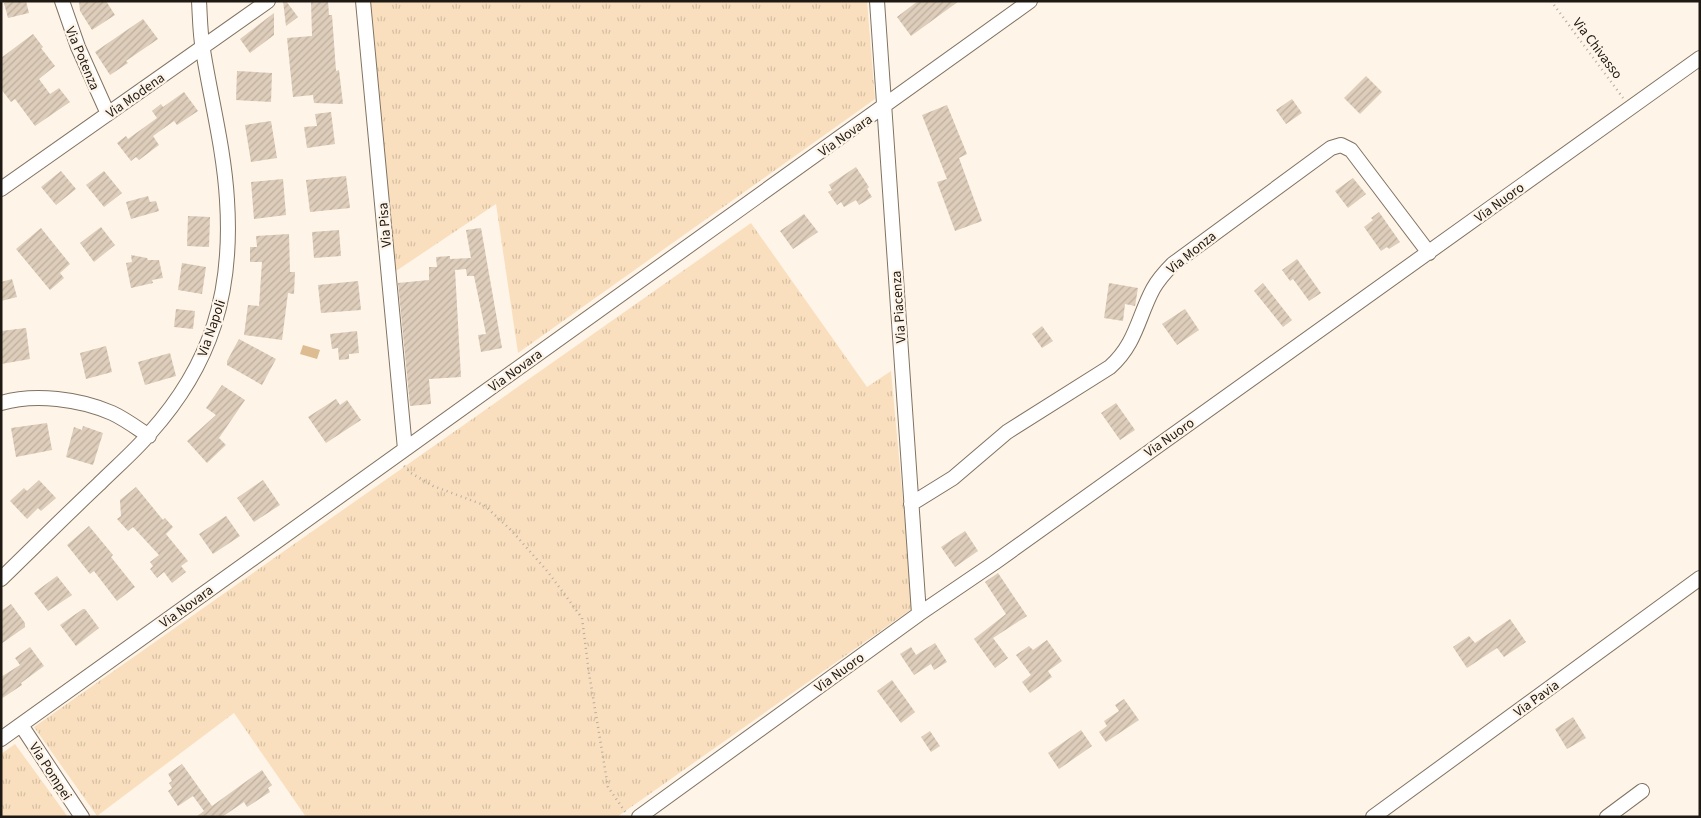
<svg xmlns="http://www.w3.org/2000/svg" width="1701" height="818" font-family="'Source Sans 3',sans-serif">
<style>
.grass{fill:url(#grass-tufts)}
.water{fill:#debc92}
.building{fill:url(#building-hatch)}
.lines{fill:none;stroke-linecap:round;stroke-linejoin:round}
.minor-casing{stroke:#817361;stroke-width:16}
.path{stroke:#b4aca1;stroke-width:2.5;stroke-dasharray:1 4;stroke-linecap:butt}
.minor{stroke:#fff;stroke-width:14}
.labels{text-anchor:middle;stroke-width:4.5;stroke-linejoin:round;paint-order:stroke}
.street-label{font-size:14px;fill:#1e1912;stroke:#fef4e8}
</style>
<defs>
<pattern id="grass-tufts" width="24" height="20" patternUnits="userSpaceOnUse" patternTransform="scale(1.25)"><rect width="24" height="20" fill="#fadfbe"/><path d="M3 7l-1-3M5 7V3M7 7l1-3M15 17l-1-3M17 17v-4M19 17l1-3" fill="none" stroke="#d6bfa2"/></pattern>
<pattern id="building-hatch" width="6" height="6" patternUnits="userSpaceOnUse" patternTransform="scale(1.25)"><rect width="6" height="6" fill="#ddcdba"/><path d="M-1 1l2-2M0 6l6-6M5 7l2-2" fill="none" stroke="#bdaf9f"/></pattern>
</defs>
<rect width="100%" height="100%" fill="#fef4e8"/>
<path class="grass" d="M368,1H867L875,99L518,353L496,204L396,271Z
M751,223L867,387L891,371L913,608L617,817H306L234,713L97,816L34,727Z
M15,744L68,817H1V754Z"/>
<path class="water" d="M303,345L320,350L317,359L300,354Z"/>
<path class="building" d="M10,1H26L29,13L8,18L4,3Z
M79,1H106L115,15L92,30L80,11Z
M283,1H286L298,17L286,26Z
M311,1H328L329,15H332L336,71L339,70L343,104L314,103L313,95L293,97L287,38L312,36Z
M918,1H959L911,36L897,17Z
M274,13V35L250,53L240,39Z
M143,19L158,39L126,61L128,63L110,75L95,52Z
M33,34L43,47L41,48L55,66L39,79L50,94L59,88L70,102L35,126L15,99L11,102L1,89V58Z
M237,71L272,73L271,102L236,100Z
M1366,76L1382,92L1360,114L1344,98Z
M184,92L198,111L177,125L174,121L153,136L159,145L139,160L136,157L131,161L117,143L126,136L128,139L157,118L152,111L161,104L163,107Z
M1292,99L1302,113L1286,124L1276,110Z
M947,105L967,154L959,158L982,221L955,231L937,182L947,179L922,115Z
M331,112L335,144L307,148L304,127L317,126L315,114Z
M271,121L277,158L251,162L245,125Z
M856,167L869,187L867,189L872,197L859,205L856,200L844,207L841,202L837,205L828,192L832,190L829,185Z
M61,171L76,189L56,205L41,187Z
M104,171L122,193L104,207L86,185Z
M346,176L350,208L310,212L306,180Z
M1353,178L1366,194L1348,208L1335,191Z
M283,179L286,215L254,219L251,182Z
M148,196L150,202L156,201L159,211L131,219L126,202Z
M1379,212L1400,242L1389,249L1387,247L1381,251L1364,227L1373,220L1371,218Z
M804,214L818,232L793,249L780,231Z
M188,216L210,217L209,247L187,246Z
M101,227L115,245L94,262L80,243Z
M41,228L70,264L60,273L64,278L50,290L16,249Z
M481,228L502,348L481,352L478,335L486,334L474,276H467L466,269L455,270L461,377L429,379L431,404L410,406L398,283L429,280V267H437L436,257L450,256V259L471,258L466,230Z
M339,230L341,256L314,258L312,232Z
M289,234L290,272H295L294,294L288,293L282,340L244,335L248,305L259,306L262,262H250V247H257L256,236Z
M131,255L147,258L148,260H159L163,278L152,280L153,283L131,288L126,263L132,262Z
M1297,259L1321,293L1309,301L1293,279L1290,281L1282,270Z
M182,263L206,267L202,294L178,290Z
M12,279L17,297L1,301V282Z
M358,281L361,310L321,313L318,285Z
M1109,283L1138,288L1135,306L1125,304L1123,321L1104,318Z
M1263,283L1292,320L1283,327L1254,291Z
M176,309L195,311L193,329L174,327Z
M1185,309L1199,330L1177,345L1162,324Z
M1042,326L1053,341L1042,348L1032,334Z
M26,328L30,359L1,364V331Z
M357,331L359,353L349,354V359L339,360L338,348L332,349L330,334Z
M239,339L276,359L262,385L227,365V361Z
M106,346L112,372L86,379L80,353Z
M170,353L176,376L145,385L138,362Z
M222,385L245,400L219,438L226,445L207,463L187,441L216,415L206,408Z
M336,399L340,405L347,400L361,420L326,443L308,417Z
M1116,403L1135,430L1120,440L1101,413Z
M47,423L52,450L16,457L11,428Z
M83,426L103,433L93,465L66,457L74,427L82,430Z
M39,480L56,498L41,511L38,508L27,519L10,501L24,488L27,491Z
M263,480L280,505L254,522L237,498Z
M136,487L163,520L165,518L173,527L166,534L188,561L181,566L186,572L172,583L164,572L157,578L150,569L153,566L150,562L159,555L133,527L128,531L117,519L121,516L120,500Z
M226,516L240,536L213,554L199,534Z
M89,526L113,555L111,557L135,587L117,601L94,571L90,574L67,545Z
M965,531L978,551L955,567L941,547Z
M998,573L1027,616L993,638L1008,658L995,668L974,639L1006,614L985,582Z
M57,576L72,595L48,611L34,593Z
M11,604L25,623V627L1,644V611Z
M83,609H85L99,628L76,646L60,625Z
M1510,619L1526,642L1504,657L1497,648L1467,668L1453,647L1469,636L1475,643Z
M1047,640L1062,661L1048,671L1052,677L1030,693L1022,682L1031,675L1016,655L1029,646L1033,650Z
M935,643L947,662L934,670L931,664L914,675L900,654L911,647L916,655Z
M30,647L44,666L21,683L22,685L1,699V677L20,665L15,658Z
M892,680L915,712L901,723L877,691Z
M1124,699L1139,720L1106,742L1099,732L1107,726L1104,721L1119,711L1115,705Z
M1573,717L1586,738L1567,749L1555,729Z
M1081,730L1092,746L1059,769L1048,753Z
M930,731L940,746L931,752L921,737Z
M182,764L212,806L262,770L272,785L268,788L270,792L247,807L244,802L222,817H196L204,811L193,796L178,806L168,791L172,788L169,783L172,781L168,774Z"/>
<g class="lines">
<g class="minor-casing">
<path id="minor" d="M62,1L78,47L108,114
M363,1L405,449
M877,1L919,614
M1,189L268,1
M1,403C35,393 80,399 112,413C125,419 137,428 149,436
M911,504L953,478L1007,432L1110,367C1136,344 1138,317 1153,289C1158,280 1166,271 1173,264L1331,148L1341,145L1351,150L1429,253
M1,579C34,547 66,515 99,484C116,467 135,451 150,433C212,364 233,292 227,200C224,149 211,100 203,50C200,34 200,17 199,1
M21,725L82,817
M1,739L1030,1
M639,817L919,614L994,563L1700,58
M1373,817L1700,578
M1607,817L1642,791"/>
</g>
<path class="path" d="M1551,1L1623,98
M404,466L411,473L433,486L484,505L512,531L548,572L582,618L589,673L608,787L626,813"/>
<use href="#minor" class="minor"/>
</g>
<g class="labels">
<g class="street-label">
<text transform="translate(1598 48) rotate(53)" y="5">Via Chivasso</text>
<text transform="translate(83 58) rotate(67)" y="5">Via Potenza</text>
<text transform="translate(135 95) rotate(-35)" y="5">Via Modena</text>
<text transform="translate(845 135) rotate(-35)" y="5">Via Novara</text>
<text transform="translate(1499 202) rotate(-36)" y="5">Via Nuoro</text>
<text transform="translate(384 225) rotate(-95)" y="5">Via Pisa</text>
<text transform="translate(1191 252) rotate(-39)" y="5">Via Monza</text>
<text transform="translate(898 307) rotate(-94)" y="5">Via Piacenza</text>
<text transform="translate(211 328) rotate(-71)" y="5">Via Napoli</text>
<text transform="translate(515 370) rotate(-36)" y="5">Via Novara</text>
<text transform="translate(1169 437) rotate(-35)" y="5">Via Nuoro</text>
<text transform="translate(186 606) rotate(-36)" y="5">Via Novara</text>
<text transform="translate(839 672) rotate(-36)" y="5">Via Nuoro</text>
<text transform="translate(1536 698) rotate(-36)" y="5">Via Pavia</text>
<text transform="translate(51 771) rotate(57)" y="5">Via Pompei</text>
</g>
</g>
<rect width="1701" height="818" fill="none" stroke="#1e1912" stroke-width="5"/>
</svg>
